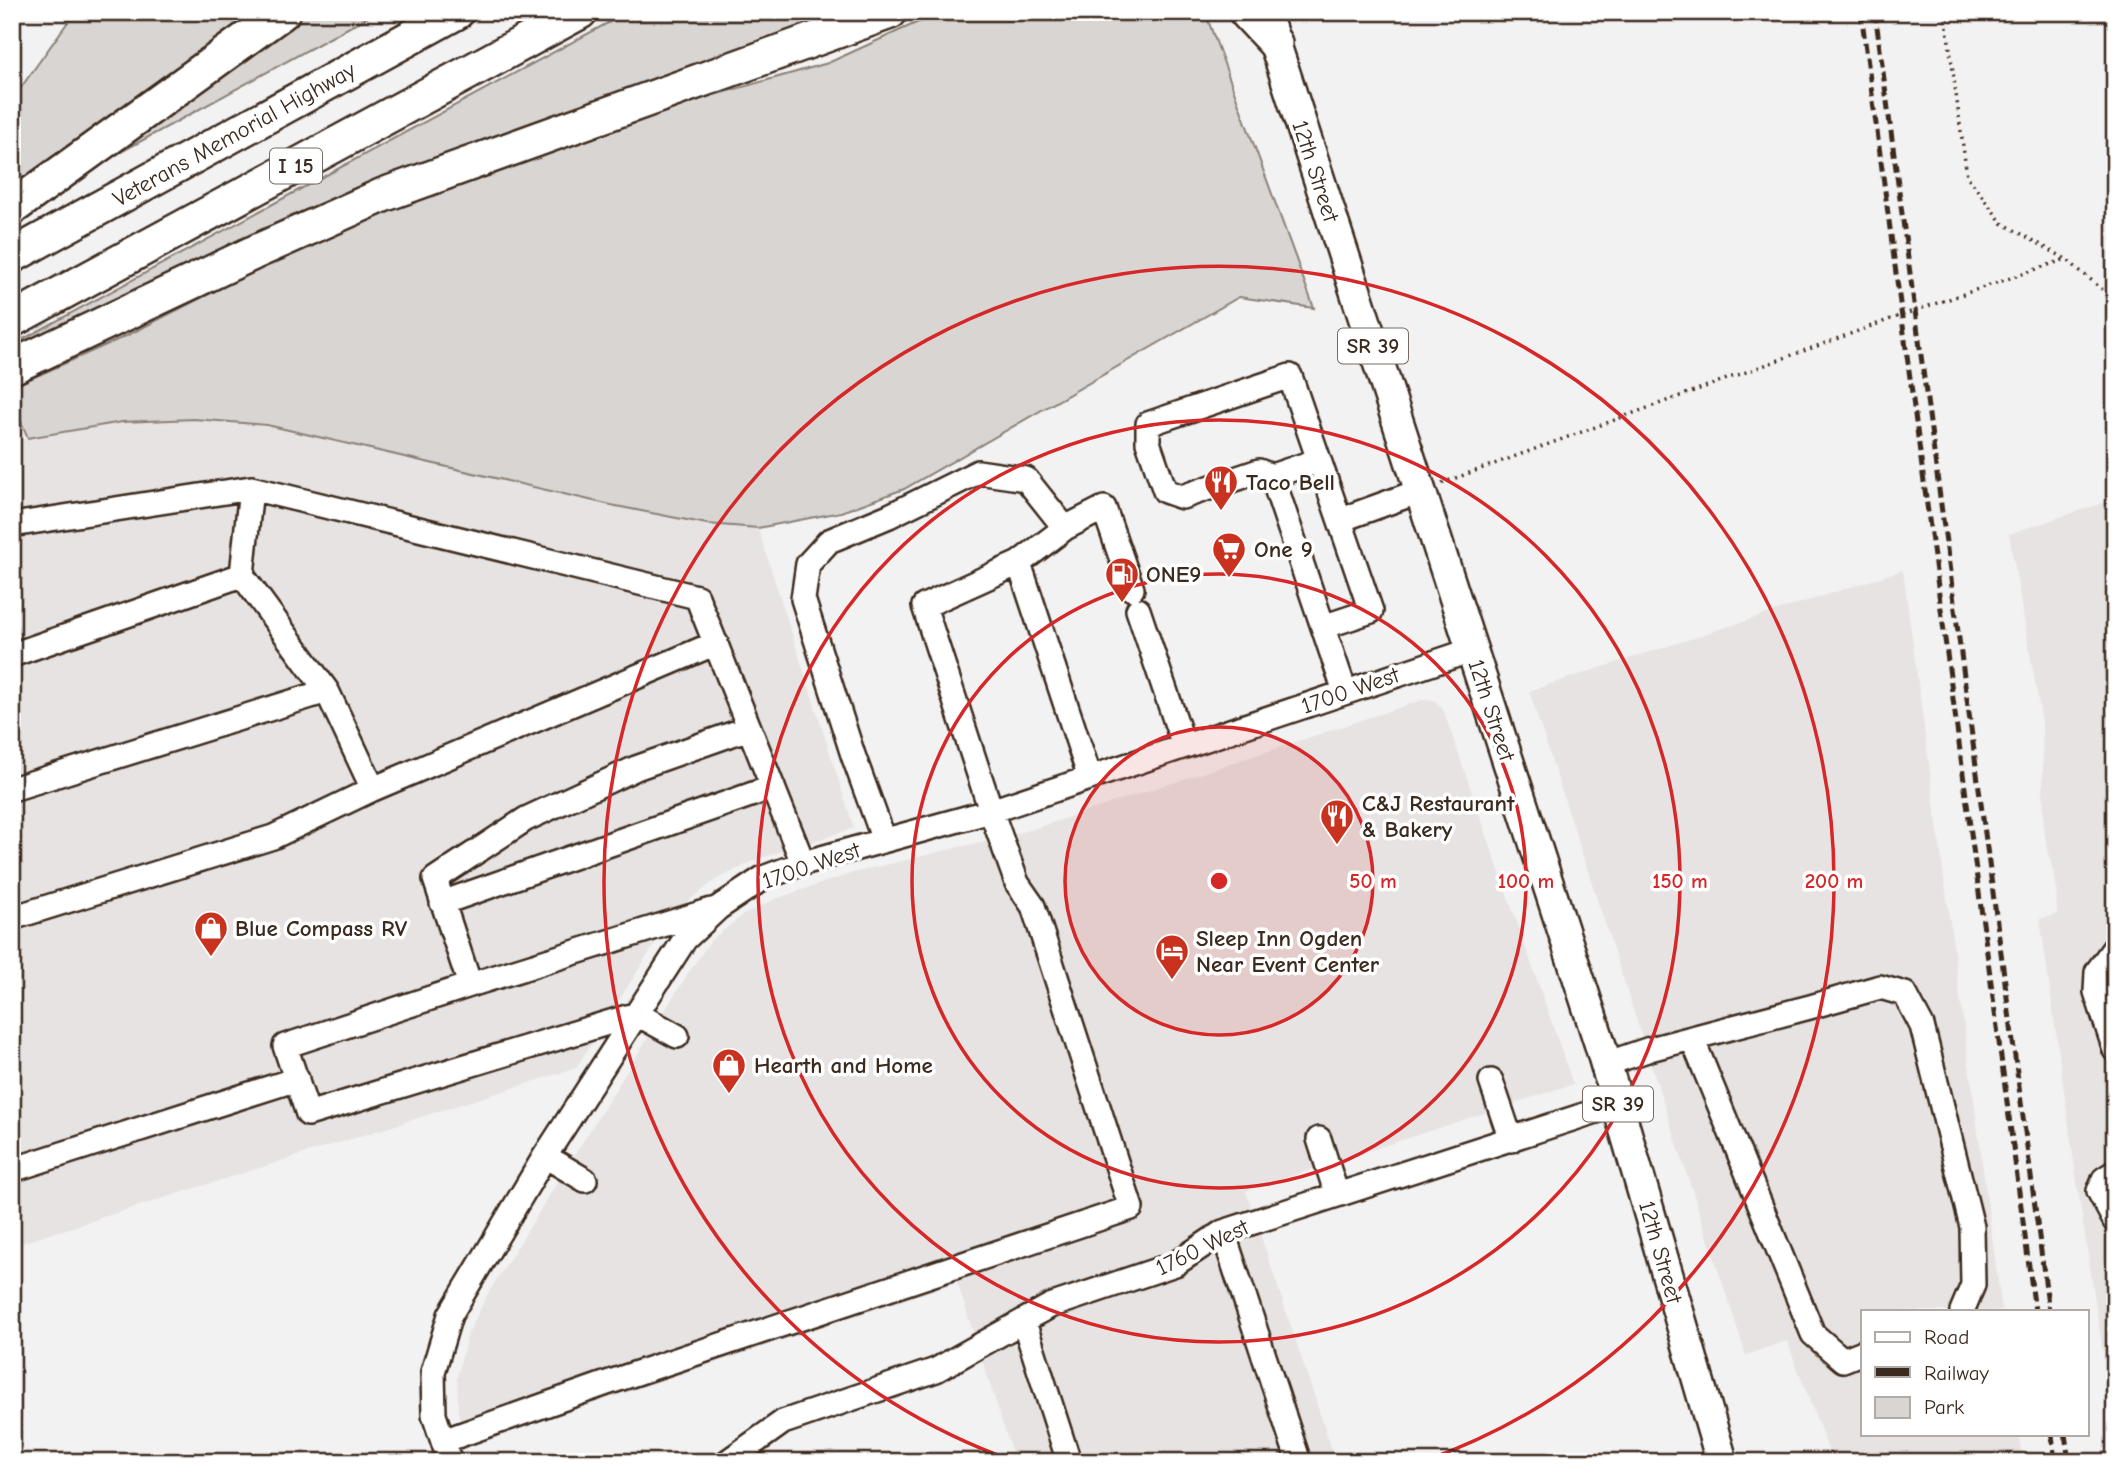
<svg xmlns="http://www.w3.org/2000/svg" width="2127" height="1474" font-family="'Comic Neue',sans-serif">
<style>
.built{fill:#e6e3e2}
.green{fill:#d8d5d2;stroke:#8a8078;stroke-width:2}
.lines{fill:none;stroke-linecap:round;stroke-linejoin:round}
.minor-casing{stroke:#3b2a1e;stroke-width:28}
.major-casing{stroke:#3b2a1e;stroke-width:35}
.highway-casing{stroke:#3b2a1e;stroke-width:38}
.path{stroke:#3b2a1e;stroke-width:3.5;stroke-dasharray:2 5;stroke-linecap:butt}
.minor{stroke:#fff;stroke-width:23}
.major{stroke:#fff;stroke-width:30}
.highway{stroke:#fff;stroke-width:33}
.rail{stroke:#3b2a1e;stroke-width:5;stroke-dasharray:10 5;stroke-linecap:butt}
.ring{fill:none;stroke:#d62828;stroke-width:3.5}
.labels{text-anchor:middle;stroke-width:7;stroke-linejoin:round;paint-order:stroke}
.shield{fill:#fff;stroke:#766a62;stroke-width:2}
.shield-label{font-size:21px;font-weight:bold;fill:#3b2a1e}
.street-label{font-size:23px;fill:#3b2a1e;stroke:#fff}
.poi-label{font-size:23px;font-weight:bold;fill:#3b2a1e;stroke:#fff;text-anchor:start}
.centre{fill:#d62828;stroke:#fff;stroke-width:3.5}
.ring-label{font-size:21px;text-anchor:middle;font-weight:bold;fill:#d62828;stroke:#fff;stroke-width:7;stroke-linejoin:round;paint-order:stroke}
</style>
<rect width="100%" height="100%" fill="#f3f2f2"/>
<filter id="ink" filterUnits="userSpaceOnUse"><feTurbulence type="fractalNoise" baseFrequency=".0143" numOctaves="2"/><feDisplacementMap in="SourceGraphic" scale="14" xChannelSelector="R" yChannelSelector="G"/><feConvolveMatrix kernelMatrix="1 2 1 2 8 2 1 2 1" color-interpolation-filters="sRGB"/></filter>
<g filter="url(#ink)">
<path class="built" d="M194,419L267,425L611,505L707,524L758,528L854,828L758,859L717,879L687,902L665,928L576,1068L12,1246V443L28,438L122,422Z
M2115,499V1431L2077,1184L2040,919L2057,914L2056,883L2044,832L2042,722L2009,534Z
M1903,570L2002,1311H1863V1434H2019L2022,1462H1833L1787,1341L1746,1355L1529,691Z
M1422,700H1434L1443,709L1573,1084L1246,1191L1336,1462H1015L957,1282L466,1446L458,1412L457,1376L468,1333L489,1292L687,975L711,940L743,915L775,899L856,872L1030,830Z"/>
<path class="green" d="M75,12H253L69,147L12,186V100Z
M303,12H377L99,164L191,93Z
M628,12H856L12,354V345Z
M949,12H1205L1314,308L1239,297L904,489L841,512L758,528L707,524L611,505L267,425L194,419L122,422L28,438L12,401V387L126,336L266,265L373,217L465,181L654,112L828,63L916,23Z"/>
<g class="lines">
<g class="minor-casing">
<path id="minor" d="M1319,460L1272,476L1345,692
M1272,476L1259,471L1182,497L1165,491L1148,442V424L1290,376L1371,611L1323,627
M1340,520L1420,491
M12,525L251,488L697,597L803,863
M1019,563L1090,778
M242,575L327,691
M1138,610L1184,746
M12,655L242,575L251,488
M12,789L327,691L373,789L716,643
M884,840L853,755L803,599L808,564L829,541L889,516L978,472L1026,479L1065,528
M442,903L773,787
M711,910L470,985L435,879L526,819L636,768L749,728
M12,918L273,837L373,789
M2115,947L2097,972L2096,992L2115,1050
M470,985L285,1046L308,1114L637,1014L677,1036
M1692,1038L1813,1334L1843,1360L1863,1352
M1606,1064L1650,1049L1810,1007L1880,987L1905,994L1922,1026L1972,1227L1973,1285L1962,1311
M1491,1081L1511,1140
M1319,1139L1337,1195
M545,1156L585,1180
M12,1170L297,1079
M2115,1172L2104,1179L2099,1191L2115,1221
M1223,1232L1299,1462
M1024,1322L1069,1462
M443,1441L607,1383L1131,1208L1033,906L1017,883L991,811L924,606L1019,563L1065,528L1104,508L1132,589
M450,1462L434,1415L433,1372L450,1315L545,1156L685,939L718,908L763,878L803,863L991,811L1472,650
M727,1462L783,1422L936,1370L1050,1306L1175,1264L1223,1232L1618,1104"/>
</g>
<g class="major-casing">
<path id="major" d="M1267,19L1600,1044L1722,1462"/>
</g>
<g class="highway-casing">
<path id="highway" d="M1246,12L1275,43
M12,208L283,12
M12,256L457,12
M12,320L580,12
M12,367L253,253L383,195L890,12"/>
</g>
<path class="path" d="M1945,12L1967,176L2002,223L2066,259L2115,300
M1442,483L1902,315L2066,259"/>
<use href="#minor" class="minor"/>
<use href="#major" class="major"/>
<use href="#highway" class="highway"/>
<path class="rail" d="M1861,12L2035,1311
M1875,12L2049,1311
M2052,1434L2055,1462
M2065,1434L2069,1462"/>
</g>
</g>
<circle cx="1219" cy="881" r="154" fill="#d62828" fill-opacity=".12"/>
<g class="ring">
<circle cx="1219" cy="881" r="154"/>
<circle cx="1219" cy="881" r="307"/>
<circle cx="1219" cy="881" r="461"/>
<path d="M1014 1461A615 615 0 1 1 1424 1461"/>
</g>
<defs>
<g id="restaurant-pin" transform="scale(1.75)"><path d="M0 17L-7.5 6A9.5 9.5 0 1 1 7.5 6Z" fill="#c8321e" stroke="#fff"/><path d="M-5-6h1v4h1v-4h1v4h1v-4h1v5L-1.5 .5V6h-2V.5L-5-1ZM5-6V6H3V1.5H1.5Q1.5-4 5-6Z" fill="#fff"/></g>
<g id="supermarket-pin" transform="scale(1.75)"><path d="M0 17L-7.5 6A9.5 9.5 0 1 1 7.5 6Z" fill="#c8321e" stroke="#fff"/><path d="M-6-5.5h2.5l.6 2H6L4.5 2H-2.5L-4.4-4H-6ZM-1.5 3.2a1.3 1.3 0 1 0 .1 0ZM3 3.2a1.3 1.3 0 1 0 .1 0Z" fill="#fff"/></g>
<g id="fuel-pin" transform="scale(1.75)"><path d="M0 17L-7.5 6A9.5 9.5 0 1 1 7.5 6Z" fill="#c8321e" stroke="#fff"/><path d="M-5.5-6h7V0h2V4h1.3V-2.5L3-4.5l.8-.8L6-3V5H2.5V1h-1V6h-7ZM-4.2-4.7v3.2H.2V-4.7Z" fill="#fff"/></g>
<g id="shop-pin" transform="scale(1.75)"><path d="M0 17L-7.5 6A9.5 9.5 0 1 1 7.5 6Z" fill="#c8321e" stroke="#fff"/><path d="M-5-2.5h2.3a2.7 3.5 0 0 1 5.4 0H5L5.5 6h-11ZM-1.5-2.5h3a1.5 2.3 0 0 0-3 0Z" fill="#fff"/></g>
<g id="hotel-pin" transform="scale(1.75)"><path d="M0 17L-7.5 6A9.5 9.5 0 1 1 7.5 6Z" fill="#c8321e" stroke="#fff"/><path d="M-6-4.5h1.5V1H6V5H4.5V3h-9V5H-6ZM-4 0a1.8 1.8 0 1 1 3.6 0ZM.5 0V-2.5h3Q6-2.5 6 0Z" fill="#fff"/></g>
</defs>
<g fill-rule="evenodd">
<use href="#restaurant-pin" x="1221" y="482"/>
<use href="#supermarket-pin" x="1229" y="549"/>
<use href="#fuel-pin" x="1122" y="574"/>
<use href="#restaurant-pin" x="1337" y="816"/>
<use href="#shop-pin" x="211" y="928"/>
<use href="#hotel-pin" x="1172" y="951"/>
<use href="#shop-pin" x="729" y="1065"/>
</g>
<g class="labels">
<g class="shield">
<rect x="270" y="148.5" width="52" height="35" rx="5"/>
<rect x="1338" y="328.5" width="70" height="35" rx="5"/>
<rect x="1583" y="1086.5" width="70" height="35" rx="5"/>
</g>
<g class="shield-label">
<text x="296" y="173">I 15</text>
<text x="1373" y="353">SR 39</text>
<text x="1618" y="1111">SR 39</text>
</g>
<g class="street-label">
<text transform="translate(234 134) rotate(-29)" y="8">Veterans Memorial Highway</text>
<text transform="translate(1316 171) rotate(72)" y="8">12th Street</text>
<text transform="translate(1350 690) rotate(-19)" y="8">1700 West</text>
<text transform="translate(1492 710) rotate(72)" y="8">12th Street</text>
<text transform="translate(811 865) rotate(-19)" y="8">1700 West</text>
<text transform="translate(1202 1247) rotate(-26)" y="8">1760 West</text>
<text transform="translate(1661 1252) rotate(74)" y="8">12th Street</text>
</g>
<g class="poi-label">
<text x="1246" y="490">Taco Bell</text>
<text x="1254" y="557">One 9</text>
<text x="1146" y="582">ONE9</text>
<text x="1362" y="811">C&amp;J Restaurant<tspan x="1362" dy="26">&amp; Bakery</tspan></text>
<text x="235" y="936">Blue Compass RV</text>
<text x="1196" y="946">Sleep Inn Ogden<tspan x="1196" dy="26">Near Event Center</tspan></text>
<text x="754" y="1073">Hearth and Home</text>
</g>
</g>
<circle cx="1219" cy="881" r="10" class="centre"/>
<g class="ring-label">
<text x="1373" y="888">50 m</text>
<text x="1526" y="888">100 m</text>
<text x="1680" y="888">150 m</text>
<text x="1834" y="888">200 m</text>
</g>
<rect width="2127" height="1474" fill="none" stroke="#fff" stroke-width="42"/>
<rect x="21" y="21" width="2085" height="1432" fill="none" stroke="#3b2a1e" stroke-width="2.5" filter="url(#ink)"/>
<rect x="1861" y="1310" width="228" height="126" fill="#ffffff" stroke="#b1aaa5" stroke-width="2"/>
<rect x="1875" y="1332" width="35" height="10" fill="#ffffff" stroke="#b1aaa5" stroke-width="2"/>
<text x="1924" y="1344" font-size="21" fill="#3b2a1e">Road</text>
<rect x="1875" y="1367" width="35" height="10" fill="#3b2a1e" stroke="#b1aaa5" stroke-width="2"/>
<text x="1924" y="1380" font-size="21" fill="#3b2a1e">Railway</text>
<rect x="1875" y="1397" width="35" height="21" fill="#d8d5d2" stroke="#b1aaa5" stroke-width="2"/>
<text x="1924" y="1414" font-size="21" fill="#3b2a1e">Park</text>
</svg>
